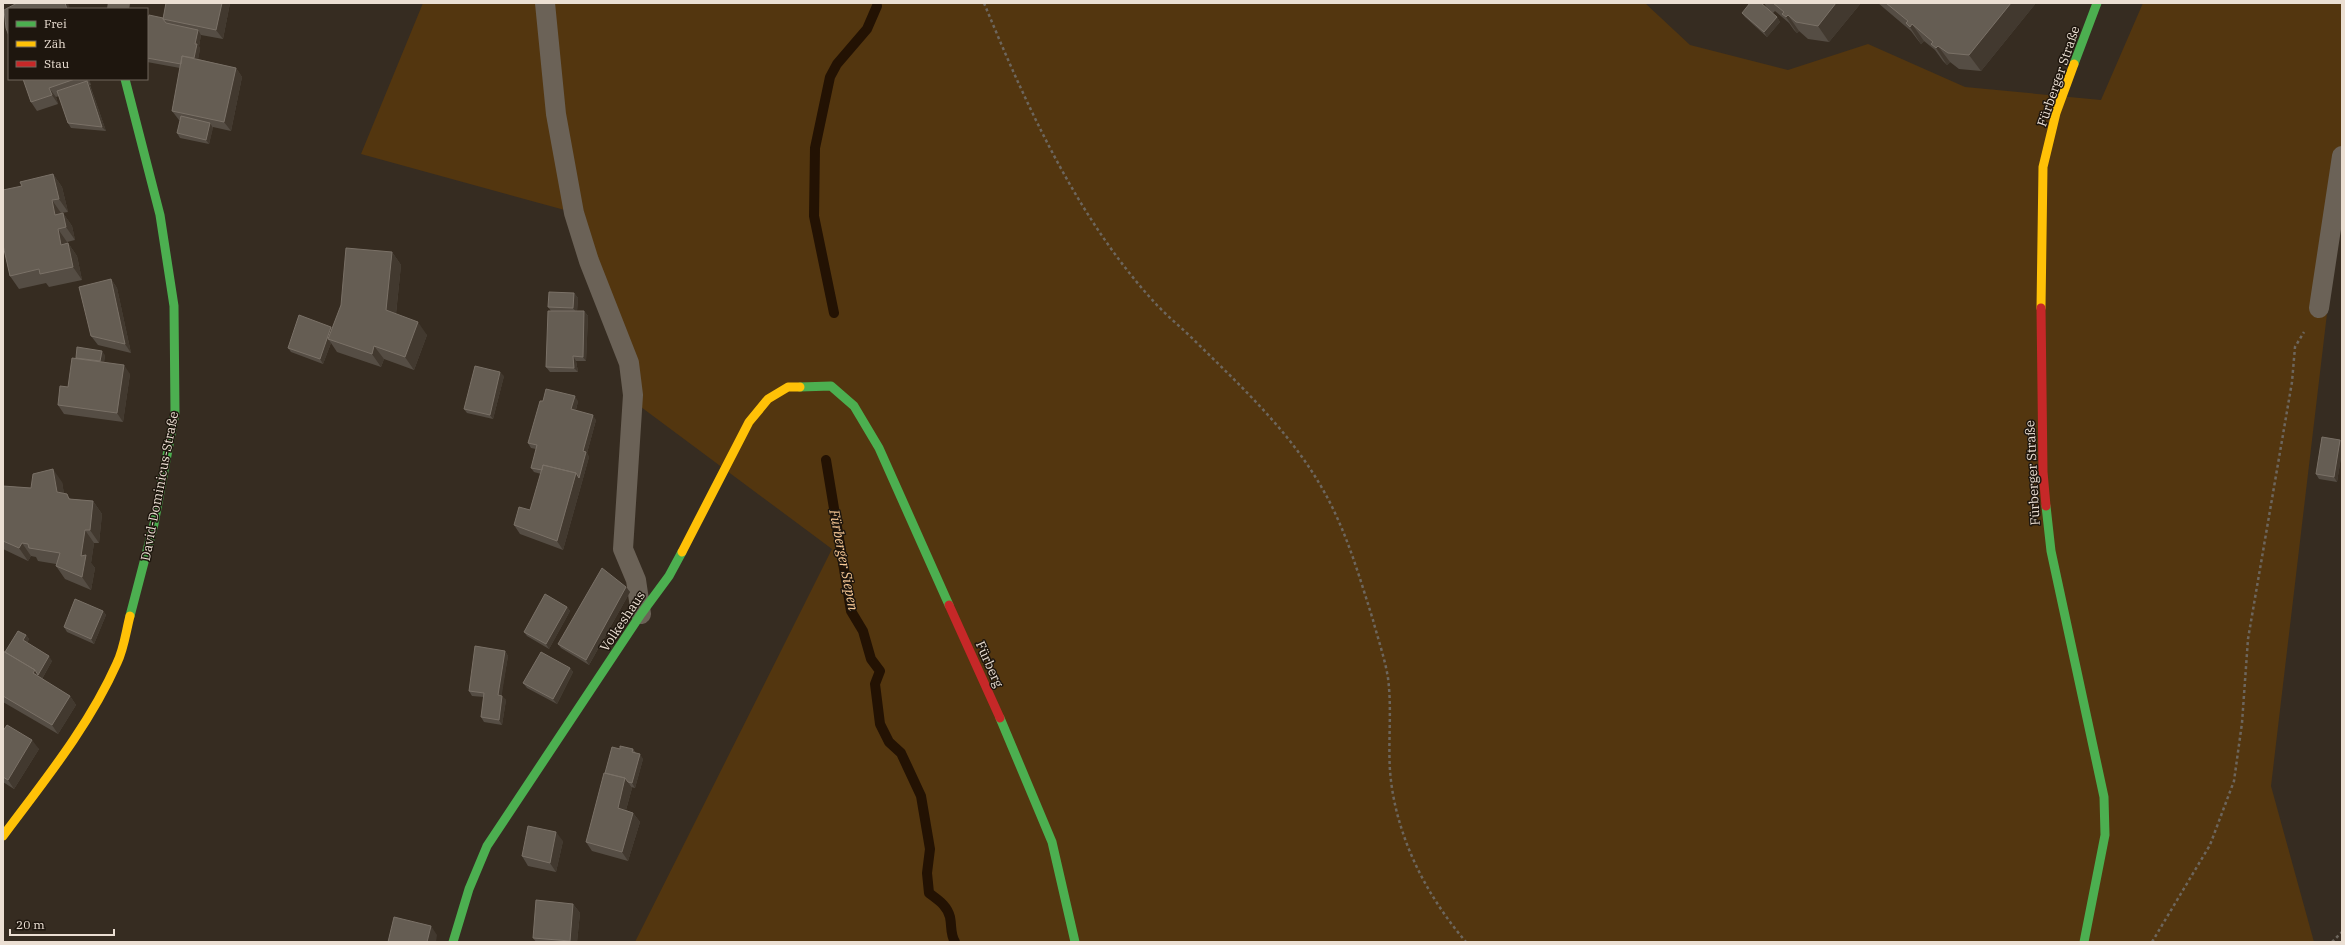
<svg xmlns="http://www.w3.org/2000/svg" width="2345" height="945" font-family="'IBM Plex Serif',serif">
<style>
.green{fill:#53360f}
.lines{fill:none;stroke-linecap:round;stroke-linejoin:round}
.stream{stroke:#231203;stroke-width:10}
.path{stroke:#6d665d;stroke-width:2.5;stroke-dasharray:3 3;stroke-linecap:butt}
.lane{stroke:#6b6257;stroke-width:20}
.street{stroke:#6b6257;stroke-width:22}
.fast{stroke:#4caf50;stroke-width:9}
.slow{stroke:#ffc107;stroke-width:9}
.jam{stroke:#c62828;stroke-width:9}
.wall{fill:#554d44}
.shaded-wall{fill:#42392f}
.building{fill:#655d53;stroke:#7a7167}
.labels{text-anchor:middle;stroke-width:3;stroke-linejoin:round;paint-order:stroke}
.street-label{font-size:13px;fill:#ebdfd3;stroke:#1e160e}
.water-label{font-size:14px;font-style:italic;fill:#fbcb97;stroke:#1e160e}
</style>
<rect width="100%" height="100%" fill="#362c21"/>
<path class="green" d="M423,3H1645L1690,45L1788,70L1868,44L1965,87L2101,100L2143,3H2342V187L2271,786L2314,942H635L832,549L641,407L572,212L361,154Z"/>
<g class="lines">
<path class="stream" d="M834,313L814,216L815,148L830,77L837,64L867,29L877,6
M826,460L851,611L863,631L871,659L880,671L875,684L880,724L889,742L901,753L921,796L930,849L927,873L929,893C938,900 947,905 950,917C952,927 950,934 955,942"/>
<path class="path" d="M984,3C1027,107 1078,220 1156,304C1168,317 1182,328 1195,341C1249,394 1303,444 1335,513C1351,547 1362,585 1373,620C1378,639 1385,659 1388,678C1392,709 1388,740 1390,771C1395,834 1425,894 1466,942
M2152,942L2210,845L2234,781L2242,723L2248,639L2292,382L2295,347L2304,332
M2332,942L2342,932"/>
<path class="lane" d="M545,3L556,114L574,213L589,261L629,363L633,395L623,549L636,580L641,614
M2319,308L2342,156"/>
<path class="street" d="M118,9L119,3"/>
<path class="fast" d="M2074,64L2097,3
M125,79L160,215L174,306L175,413L154,524L130,616
M800,387L831,386L854,406L879,448L949,605
M2046,506L2051,551L2104,797L2105,835L2084,942
M1000,718L1052,842L1075,942
M453,942L469,889L487,846L641,614L669,576L682,552"/>
<path class="slow" d="M2041,308L2043,167L2056,113L2074,64
M682,552L749,422L768,399L788,387H800
M3,836C44,781 89,726 117,663C124,649 126,631 130,616"/>
<path class="jam" d="M2041,308L2043,472L2046,506
M949,605L1000,718"/>
</g>
<path class="wall" d="M166,3H230L223,39L201,35L199,46L200,49L198,59L236,68L242,77L231,131L213,127L209,144L180,138L177,133L180,120H179L172,111L180,68L147,62V23L163,18Z
M1764,3H1861L1829,42L1808,39L1799,31L1797,33L1794,30L1789,23L1775,11L1773,13L1768,10Z
M1878,3H2036L1981,71L1959,69L1950,62L1947,65L1943,61L1935,50L1924,41L1921,44L1917,39L1911,31Z
M1742,13L1777,17L1780,22L1767,37L1745,17Z
M23,79H89L91,85H90L106,131L71,128L68,123L59,96L56,97L58,104L37,111L31,102Z
M53,174L62,187L68,212L61,213V214L63,213L72,226L75,240L67,242L68,244V243L77,256L82,280L49,287L46,283L19,289L10,276L22,186Z
M392,252L401,265L396,314L427,335L414,370L384,359L381,367L337,352L331,343L323,364L291,352L288,348L331,327L332,328Z
M111,279L117,288L131,353L98,345L91,336Z
M574,293L578,298L577,311H584L588,316L586,361H576L578,372H550L546,367L551,311L548,307Z
M105,355L104,362L130,374L123,422L64,414L58,405L68,387L76,358Z
M504,376L493,419L467,413L464,409Z
M543,401H578L576,410L596,420L587,453L589,457L563,550L520,534L514,525L530,510L541,474L534,472L531,468L536,449L531,448L528,443Z
M2340,440L2342,443V451L2337,482L2319,479L2316,474Z
M62,482L64,494L71,499L93,501L102,514L99,543H94L91,563L95,568L91,590L65,579L56,566V564L38,561L36,557L31,556L28,561L3,549V486L31,488Z
M626,587L630,592L589,665L561,648L558,644Z
M567,607L570,611L549,649L527,636L524,632Z
M103,611L106,615L94,644L67,632L64,627Z
M26,635L29,639L27,643L52,661L42,679L70,696L76,705L58,734L3,702V651L5,652Z
M505,651L508,656L501,696L506,700L502,725L484,722L481,717L484,697L472,696L469,691Z
M570,668L573,672L557,704L527,688L523,683Z
M3,731L39,749L14,789L3,782Z
M620,749H633L636,753L643,759L635,788L631,787L632,788L626,810L633,813L640,822L628,861L592,851L586,842L605,773Z
M563,841L556,872L528,866L522,856Z
M573,904L580,913L577,942H536L533,938Z"/>
<path class="shaded-wall" d="M65,3H68L70,9H67Z
M222,3H230L223,39L216,30Z
M1836,3H1861L1829,42L1818,26Z
M2011,3H2036L1981,71L1969,55Z
M1788,15L1799,31L1797,33L1786,17Z
M1777,17L1780,22L1767,37L1764,32Z
M1912,24L1924,41L1921,44L1910,27Z
M198,30L201,35L199,46L200,49L197,66L193,61L195,44Z
M1938,46L1950,62L1947,65L1936,48Z
M236,68L242,77L231,131L224,122Z
M87,79H89L91,85Z
M87,81L90,86L106,131L102,127Z
M49,88L56,97L58,104L52,95Z
M210,123L213,128L209,144L206,140Z
M53,174L62,187L68,212L59,199Z
M52,200L61,213L64,228L55,215Z
M63,213L72,226L75,240L66,227Z
M58,229L67,242L71,258L61,245Z
M68,243L77,256L82,280L73,267Z
M392,252L401,265L395,323L386,310Z
M111,279L117,288L131,353L125,344Z
M574,293L578,298L577,313L573,308Z
M584,311L588,316L586,361L583,357Z
M418,322L427,335L414,370L405,357Z
M331,327L335,332L328,339L331,343L323,364L320,359Z
M374,346L384,359L381,367L372,354Z
M102,351L105,355L103,370L100,366Z
M573,356L576,361L578,372L574,368Z
M124,365L130,374L123,422L117,413Z
M500,372L504,376L493,419L490,415Z
M575,396L578,401L575,414L571,409Z
M593,415L596,420L587,453L589,457L563,550L557,541Z
M2340,440L2342,443V451L2337,482L2334,477Z
M53,469L62,482L66,505L57,492Z
M93,501L102,514L99,543L90,530Z
M85,530L94,543L91,563L95,568L91,590L82,577L81,556Z
M22,543L31,556L28,561L19,548Z
M626,587L630,592L589,665L586,660Z
M567,607L570,611L549,649L546,644Z
M103,611L106,615L94,644L91,639Z
M26,635L29,639L26,645L23,640Z
M505,651L508,656L501,700L498,695Z
M49,656L52,661L40,682L33,673L35,670Z
M570,668L573,672L557,704L553,699Z
M70,696L76,705L58,734L52,725Z
M502,696L506,700L502,725L499,720Z
M32,740L39,749L14,789L8,780Z
M640,754L643,759L635,788L632,783Z
M625,778L632,788L624,817L618,808Z
M633,813L640,822L628,861L622,852Z
M556,832L563,841L556,872L550,863Z
M573,904L580,913L577,942H570V941Z
M431,926L437,935L436,942H427Z"/>
<path class="building" d="M17,3H65L67,9H9V36L6,28L4,10Z
M166,3H222L216,30L163,19Z
M1750,3H1761L1777,17L1764,32L1742,13Z
M1773,3H1836L1818,26L1796,22L1788,15L1786,17L1782,14L1784,12Z
M1886,3H2011L1969,55L1948,53L1938,46L1936,48L1931,44L1933,42L1912,24L1910,27L1906,23L1908,21Z
M149,15L163,18V19L166,23L198,30L195,44H197L194,58L182,56L181,64L147,58V23Z
M182,56L236,68L224,122L172,111Z
M23,79H75L49,88L52,95L31,102Z
M87,81L102,127L68,123L57,91Z
M181,116L210,123L206,140L177,133Z
M53,174L59,199L52,200L55,215L63,213L66,227L58,229L61,245L68,243L73,267L40,274L39,269L10,276L3,245V190L22,186L20,182Z
M346,248L392,252L386,310L418,322L405,357L374,346L372,354L328,339L341,305Z
M111,279L125,344L91,336L79,287Z
M549,292L574,293L573,308L548,307Z
M548,311H584L583,357L573,356L574,368L546,367Z
M299,315L331,327L320,359L288,348Z
M77,347L102,351L100,361L76,358Z
M72,358L124,365L117,413L58,405L60,386L68,387Z
M475,366L500,372L490,415L464,409Z
M546,389L575,396L571,409L593,415L583,451L586,452L579,478L576,473L543,465L542,470L531,468L537,445L528,443L540,401H543Z
M2322,437L2340,440L2334,477L2316,474Z
M543,465L576,473L557,541L514,525L519,507L530,510Z
M53,469L57,492L67,494L69,499L93,501L90,530H85L81,556L86,555L82,577L56,566L60,553L29,548L28,544L22,543L19,548L3,541V486L31,488L33,474Z
M602,568L626,587L586,660L558,644Z
M545,594L567,607L546,644L524,632Z
M75,599L103,611L91,639L64,627Z
M18,631L26,635L23,640L49,656L38,675L35,670L5,652Z
M475,646L505,651L498,695L502,696L499,720L481,717L484,693L469,691Z
M3,651L35,670L33,673L70,696L52,725L3,696Z
M541,652L570,668L553,699L523,683Z
M7,725L32,740L8,780L3,777V731Z
M620,746L633,749L632,752L640,754L632,783L628,782L625,778L605,773L612,747L620,749Z
M604,773L625,778L618,808L633,813L622,852L586,842Z
M528,826L556,832L550,863L522,856Z
M536,900L573,904L570,941L533,938Z
M394,917L431,926L427,942H388Z"/>
<g class="labels">
<g class="street-label">
<text transform="translate(2058 76) rotate(-71)" y="5">Fürberger Straße</text>
<text transform="translate(2032 473) rotate(-93)" y="5">Fürberger Straße</text>
<text transform="translate(159 486) rotate(-79)" y="5">David-Dominicus-Straße</text>
<text transform="translate(622 621) rotate(-56)" y="5">Volkeshaus</text>
<text transform="translate(990 664) rotate(66)" y="5">Fürberg</text>
</g>
<g class="water-label">
<text transform="translate(844 560) rotate(79)" y="5">Fürberger Siepen</text>
</g>
</g>
<rect width="2345" height="945" fill="none" stroke="#ebdfd3" stroke-width="8"/>
<rect x="8" y="8" width="140" height="72" fill="#1e160e" stroke="#70665d"/>
<rect x="16" y="21" width="20" height="6" fill="#4caf50" stroke="#70665d"/>
<text x="44" y="28" font-size="12" fill="#ebdfd3">Frei</text>
<rect x="16" y="41" width="20" height="6" fill="#ffc107" stroke="#70665d"/>
<text x="44" y="48" font-size="12" fill="#ebdfd3">Zäh</text>
<rect x="16" y="61" width="20" height="6" fill="#c62828" stroke="#70665d"/>
<text x="44" y="68" font-size="12" fill="#ebdfd3">Stau</text>
<path d="M10 929v6h104v-6" fill="none" stroke="#ebdfd3" stroke-width="2"/>
<text x="16" y="929" font-size="12" fill="#ebdfd3" stroke="#1e160e" stroke-width="3" paint-order="stroke">20 m</text>
</svg>
